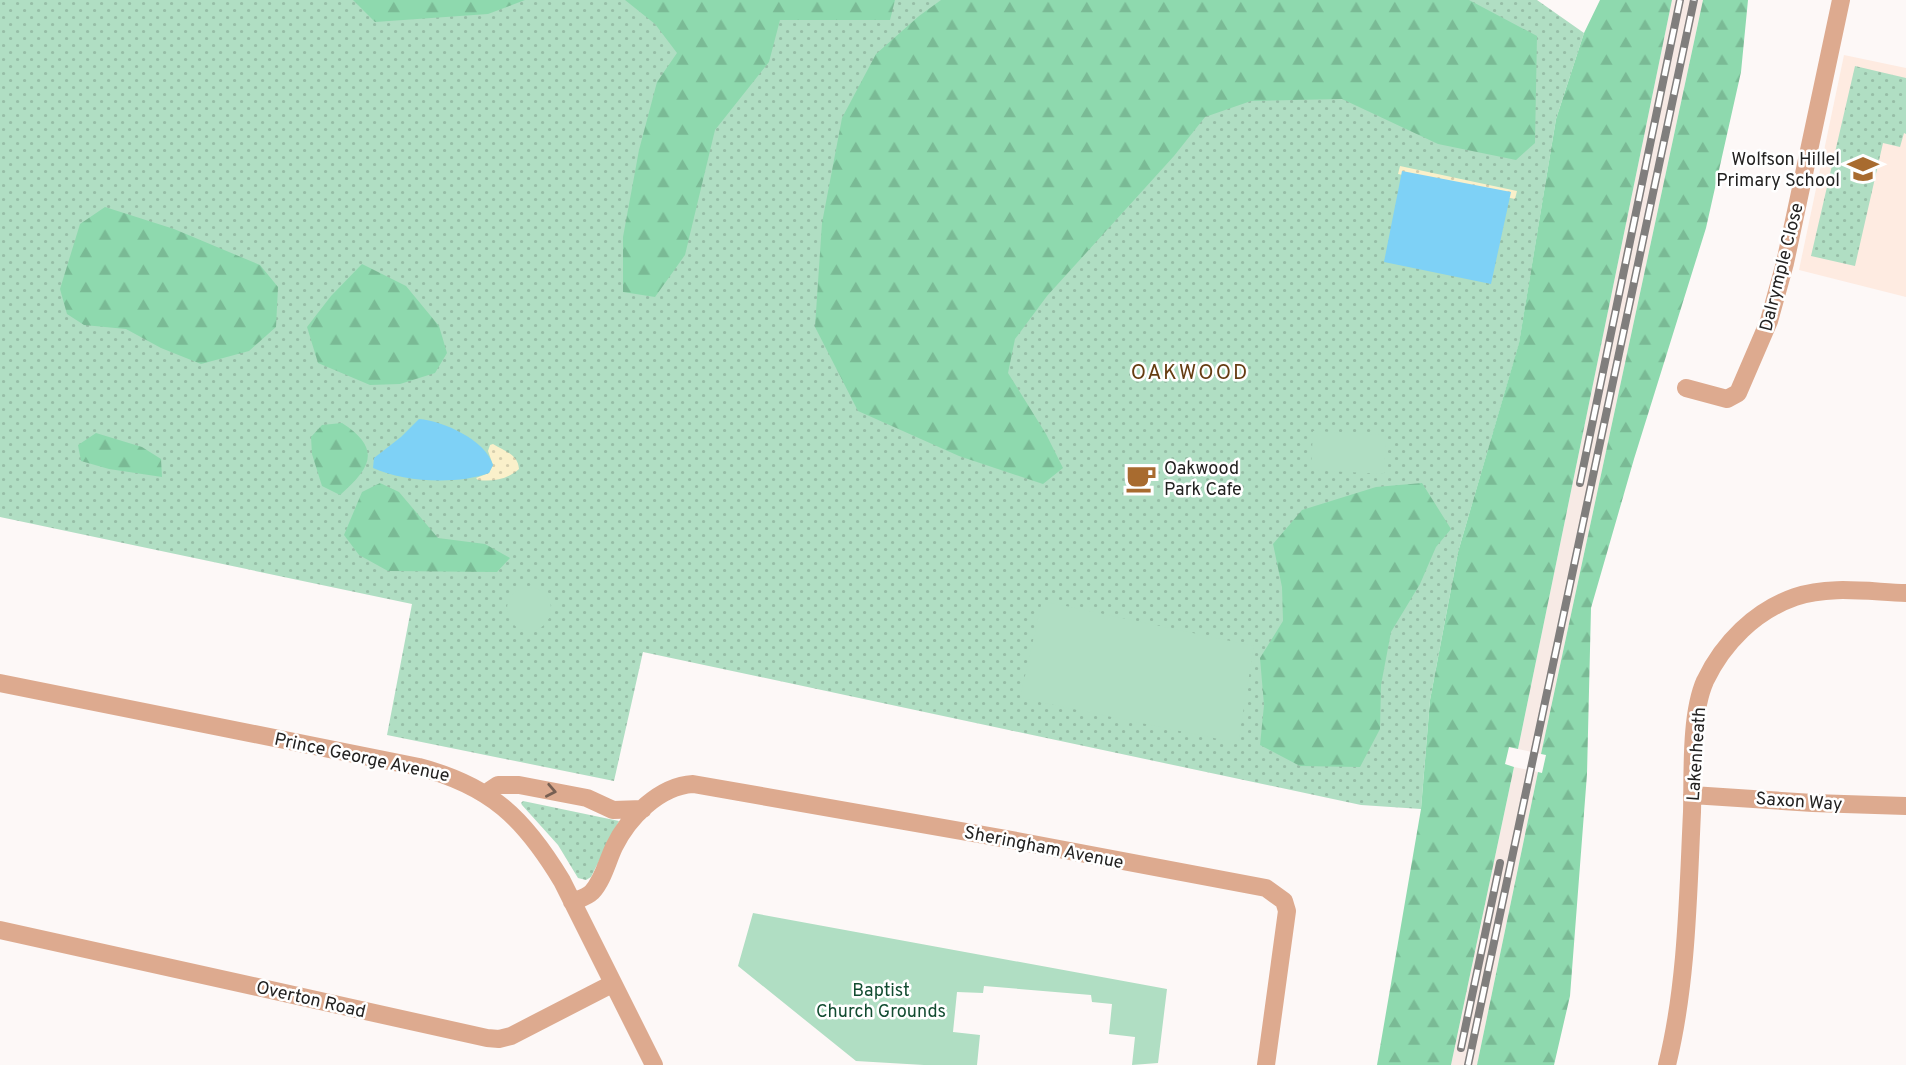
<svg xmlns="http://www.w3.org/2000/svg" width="1906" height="1065" font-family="Overpass,sans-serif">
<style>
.education{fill:#feebe1}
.built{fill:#f7eae5}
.grass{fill:url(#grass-dots)}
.forest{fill:url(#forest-firs)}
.sand{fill:url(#sand-dots)}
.garden{fill:#b0dec3}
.water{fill:#7ed1f6}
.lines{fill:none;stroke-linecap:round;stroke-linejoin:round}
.minor{stroke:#ddaa8f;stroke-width:18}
.rail-casing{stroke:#807e7d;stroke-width:8}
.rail{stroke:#fff;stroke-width:5;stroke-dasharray:16;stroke-linecap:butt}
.oneway{stroke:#775f52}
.labels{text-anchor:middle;stroke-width:5;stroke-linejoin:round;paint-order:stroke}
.poi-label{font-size:18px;fill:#232221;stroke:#fff;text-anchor:end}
.street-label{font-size:18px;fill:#232221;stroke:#fff}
.park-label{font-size:18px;fill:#124c31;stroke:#fff}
.quarter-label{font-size:21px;letter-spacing:2px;fill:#663d12;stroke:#fff}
</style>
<defs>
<pattern id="grass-dots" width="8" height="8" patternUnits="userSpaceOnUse" patternTransform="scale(1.75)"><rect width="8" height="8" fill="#b0dec3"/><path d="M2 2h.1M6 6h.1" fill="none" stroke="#97bea7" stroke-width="1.8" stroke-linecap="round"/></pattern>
<pattern id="forest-firs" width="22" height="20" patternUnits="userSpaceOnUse" patternTransform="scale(1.75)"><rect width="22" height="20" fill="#8ed9ae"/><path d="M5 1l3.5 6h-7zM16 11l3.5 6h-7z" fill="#7aba95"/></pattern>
<pattern id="sand-dots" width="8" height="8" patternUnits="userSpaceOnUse" patternTransform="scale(1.75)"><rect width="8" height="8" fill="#faf0ca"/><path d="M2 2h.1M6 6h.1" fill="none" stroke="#d6cead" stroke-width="1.8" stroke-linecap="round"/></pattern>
</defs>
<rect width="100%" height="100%" fill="#fdf8f7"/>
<path class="education" d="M1844,55L1906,68V297L1799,270Z"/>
<path class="built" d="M1672,0H1703L1541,754L1518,749Z
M1514,767L1538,772L1504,935L1477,1065H1451Z"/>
<path class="grass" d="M0,0H1537L1584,33L1556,119L1519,344L1458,552L1430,700L1421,809L1361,805L643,652L614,781L387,735L412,604L0,517Z
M1855,66L1906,78V134L1904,133L1900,147L1883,143L1855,266L1811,256Z
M523,801L619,821L591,877L586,880L578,878L558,845L522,805L521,803Z"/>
<path class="forest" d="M353,0H525L488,14L375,22Z
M625,0H895L890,20H780L769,62L715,130L685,255L655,297L623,292V237L639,150L657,82L677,53L655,24Z
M941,0H1469L1537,36L1535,143L1516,160L1438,144L1342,99L1251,101L1205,117L1174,156L1047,296L1015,339L1008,373L1046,434L1063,468L1043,484L959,456L858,411L815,327L822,223L842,118L876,54L919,16Z
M1600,0H1672L1518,749L1509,747L1505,764L1514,767L1451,1065H1377L1421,809L1430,700L1458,552L1519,343L1556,119L1584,33Z
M1703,0H1748L1741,72L1706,228L1634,459L1591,608L1587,774L1570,996L1554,1065H1477L1538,772L1542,773L1546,755L1541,754Z
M105,207L174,229L260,265L278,287L276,327L249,351L201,364L161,348L126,329L84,325L67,314L60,289L80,224Z
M362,264L406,286L439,326L447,353L435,373L400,384L370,385L318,363L307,327L331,296Z
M342,423C382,449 371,468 340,495L322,486L312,454L311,437L322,425Z
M96,433L142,447L161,459L162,477L109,469L81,461L78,445Z
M380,483L399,492L438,538L485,544L510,558L497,572L388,571L359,555L344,535L362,492Z
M1422,483L1451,529L1436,547L1420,584L1391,632L1381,685L1380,729L1360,767L1300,766L1260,745L1264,705L1260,658L1283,621L1282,587L1273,544L1302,510L1376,487Z"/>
<path class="sand" d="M1400,166L1517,191L1515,199L1398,174Z
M493,444C504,451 518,454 519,469C508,479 493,482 478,480L476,478L489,473L493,465L488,451L490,445Z"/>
<path class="garden" d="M1313,431L1386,435L1384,474L1311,470Z
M507 609a22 22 0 1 1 44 0a22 22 0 1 1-44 0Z
M1042,601L1254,646L1238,743L1020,698Z
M753,913L1167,989L1158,1063L1132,1065L1135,1037L1109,1034L1112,1004L1092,1002L1091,995L984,986L983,993L957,992L953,1032L980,1035L977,1065H924L856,1061L738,966Z"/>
<path class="water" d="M1402,171L1511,192L1491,284L1384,262Z
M419,419C443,421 486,440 493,465L489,473C457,485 403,482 373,468L374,458L401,437Z"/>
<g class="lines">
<path class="minor" d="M1686,388L1727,399L1738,393L1769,321L1785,263L1841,0
M0,683L419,767C491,786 524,818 562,881L654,1065
M486,793L498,785H519L587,798L613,810L643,809
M1692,795L1813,803L1906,806
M572,902C579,899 587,897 592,892C603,880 607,862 614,847C628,818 659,786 693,784L1001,838L1266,888L1284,901L1287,911L1266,1065
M0,930L487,1038L499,1039L511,1036L612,984
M1667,1065C1687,984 1688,895 1692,812C1693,775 1690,715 1705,681C1723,643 1755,611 1795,597C1830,585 1870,592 1906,593"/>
<g class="rail-casing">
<path id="rail" d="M1580,483L1680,0
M1461,1048L1500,863
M1468,1065L1694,0"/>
</g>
<use href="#rail" class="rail"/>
</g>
<defs><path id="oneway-chevron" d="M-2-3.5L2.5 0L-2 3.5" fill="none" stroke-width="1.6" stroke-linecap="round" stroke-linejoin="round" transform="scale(1.75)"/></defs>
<use class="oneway" href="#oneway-chevron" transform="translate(551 791) rotate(11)"/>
<defs>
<g id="school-bare" transform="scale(2.415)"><path d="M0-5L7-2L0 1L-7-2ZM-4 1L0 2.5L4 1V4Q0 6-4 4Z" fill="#a86b2f" stroke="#fff" stroke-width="2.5" paint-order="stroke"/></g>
<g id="cafe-bare" transform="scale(2.415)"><path d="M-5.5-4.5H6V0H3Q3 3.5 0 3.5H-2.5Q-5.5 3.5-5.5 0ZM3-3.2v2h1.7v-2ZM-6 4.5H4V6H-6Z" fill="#a86b2f" stroke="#fff" stroke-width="2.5" paint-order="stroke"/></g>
</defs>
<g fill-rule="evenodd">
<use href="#school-bare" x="1863" y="169"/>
<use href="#cafe-bare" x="1141" y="478"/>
</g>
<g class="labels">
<g class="poi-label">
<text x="1840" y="165">Wolfson Hillel<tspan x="1840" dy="21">Primary School</tspan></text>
<text x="1164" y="474" text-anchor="start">Oakwood<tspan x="1164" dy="21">Park Cafe</tspan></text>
</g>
<g class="street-label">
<text transform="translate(1781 267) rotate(-76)" y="6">Dalrymple Close</text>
<text transform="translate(1696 754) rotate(-86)" y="6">Lakenheath</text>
<text transform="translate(362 757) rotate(12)" y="6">Prince George Avenue</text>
<text transform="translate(1799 801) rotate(4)" y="6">Saxon Way</text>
<text transform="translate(1044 847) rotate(11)" y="6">Sheringham Avenue</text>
<text transform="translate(311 999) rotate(13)" y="6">Overton Road</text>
</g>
<g class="park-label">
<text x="881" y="996">Baptist<tspan x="881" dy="21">Church Grounds</tspan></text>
</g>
<g class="quarter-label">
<text x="1190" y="379">OAKWOOD</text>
</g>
</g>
</svg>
